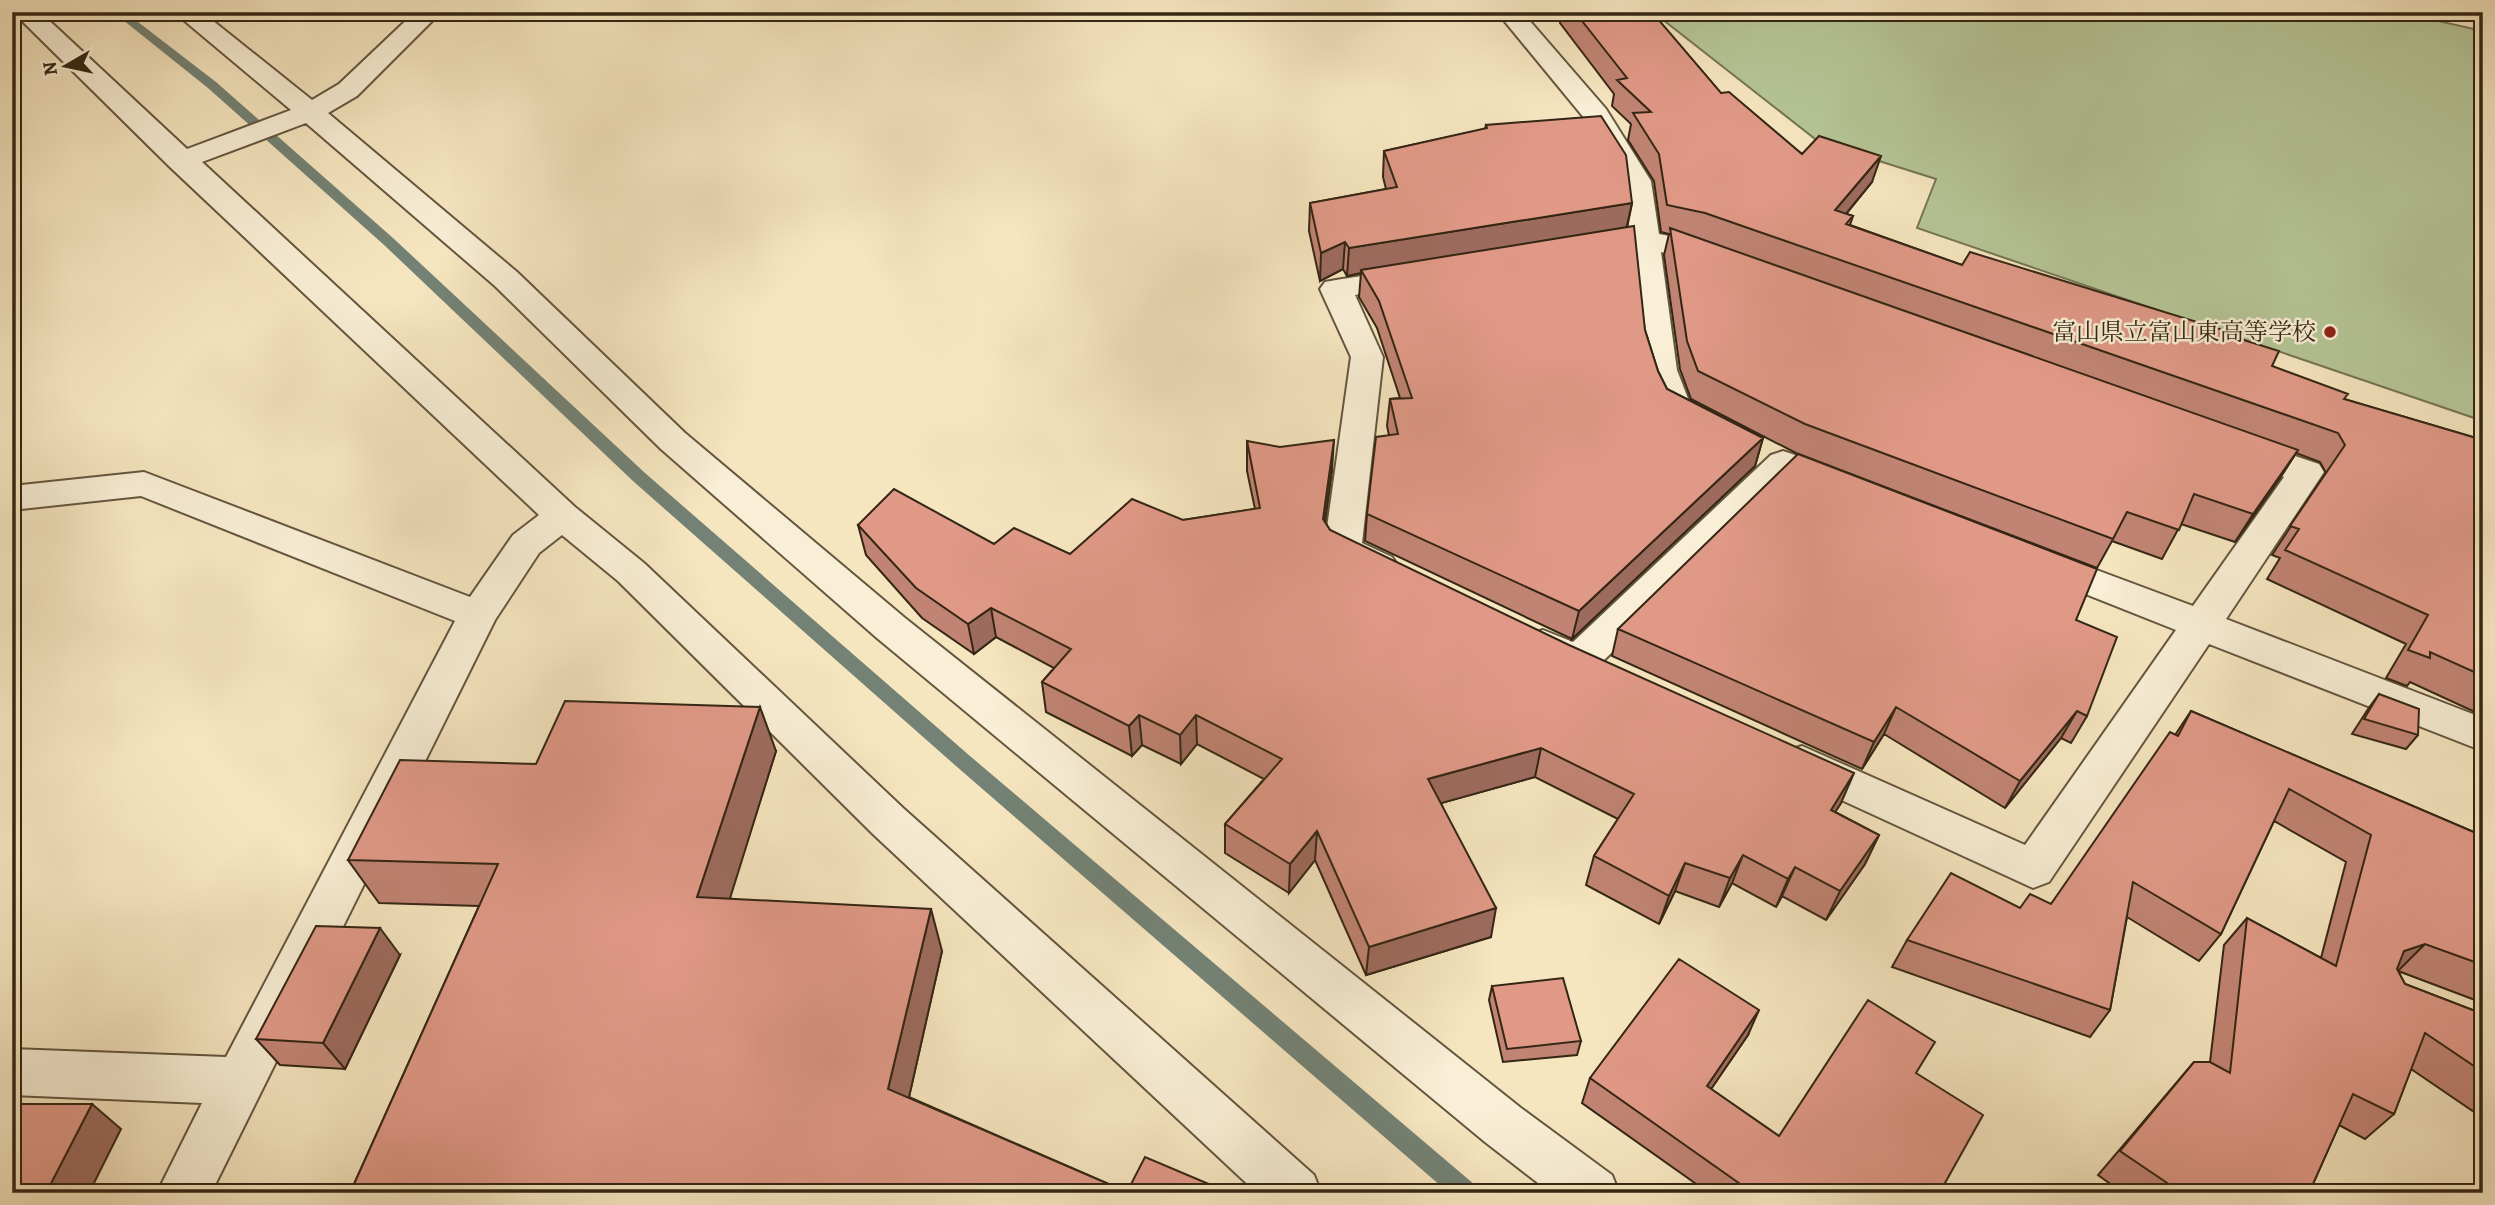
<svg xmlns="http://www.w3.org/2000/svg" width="2495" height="1205" font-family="Alegreya,'Noto Serif JP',serif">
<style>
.green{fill:#b6c697;stroke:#757656;stroke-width:2}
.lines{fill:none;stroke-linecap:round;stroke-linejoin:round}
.stream{fill:#738275;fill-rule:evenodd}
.street-casing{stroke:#64563f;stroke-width:4}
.street{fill:#f9efd6;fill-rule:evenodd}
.wall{fill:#c18474;stroke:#342614;stroke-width:2}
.shaded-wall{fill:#9d6b5e;stroke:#342614;stroke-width:2}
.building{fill:#e09987;stroke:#342614;stroke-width:2}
.poi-dot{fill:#8f2418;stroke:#f9efd6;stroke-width:2.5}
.labels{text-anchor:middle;stroke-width:5;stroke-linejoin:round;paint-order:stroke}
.poi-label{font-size:24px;fill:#342614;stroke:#f9efd6;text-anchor:end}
</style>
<rect width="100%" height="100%" fill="#f6e6c0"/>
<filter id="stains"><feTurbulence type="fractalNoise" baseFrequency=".00286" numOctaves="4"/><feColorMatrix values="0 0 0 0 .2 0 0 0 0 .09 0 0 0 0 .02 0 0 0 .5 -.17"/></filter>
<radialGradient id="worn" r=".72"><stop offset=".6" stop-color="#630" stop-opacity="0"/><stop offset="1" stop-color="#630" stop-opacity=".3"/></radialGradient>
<path class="green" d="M1653,12H2398L2483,31V421L1917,228L1936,179L1819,142Z"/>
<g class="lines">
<path class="stream" d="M113,12H125L216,82L393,238L645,473L970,756L1475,1185L1479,1193H1449L956,766L633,481L383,244L208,88Z"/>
<g class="street-casing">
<path id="street" d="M13,12H40L187,149L291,110L174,12H202L312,100L339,84L415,12H441L357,96L328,113L517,272L685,433L905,618L1521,1108L1612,1175L1619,1193H1551L1485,1142L877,638L661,449L495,286L306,123L202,162L575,507L644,563L903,808L1314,1175L1321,1193H1257L873,834L618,581L562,535L539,553L495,620L211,1193H157L202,1103L12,1095V1049L226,1057L455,621L141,496L12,510V486L144,472L470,597L513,535L539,515L170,167Z
M1497,12H1522L1606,109L1651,181L1659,234C1680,238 1719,242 1732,260L1728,266L1717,269L1661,252L1677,370L1689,401L1715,413L1720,421L1715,429C1699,433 1673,426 1661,412C1638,384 1635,288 1631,250L1585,257L1574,254L1570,248L1574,242L1629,232L1623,181L1585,119Z
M1412,268L1423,270L1427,277L1423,284L1355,295L1383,357L1362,543L1392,557L1398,566L1392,575C1371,582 1336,568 1324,549L1351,357L1320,289L1325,282L1336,280Z
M2238,437L2319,464L2324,472L2226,619L2483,718V751L2209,644L2049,882L2033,888L1787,775L1781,763L1787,751L1802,746L2025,845L2176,630L2030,572L2024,563L2030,554L2043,550L2193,606L2284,477L2226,456L2221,448L2226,440Z
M1783,451L1795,455L1801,463L1795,471L1592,672C1570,678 1535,665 1523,645L1529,635L1543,630L1573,642L1771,455Z"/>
</g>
<use href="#street" class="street"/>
</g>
<path class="wall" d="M1562,12H1575L1721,93L1802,154L1872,182L1846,214L1853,216L1850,225L1962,265L2222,333L2272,366L2344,399L2483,440V706L2477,713L2410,682L2407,686L2386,678L2406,644L2267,579L2280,558L2272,555L2326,473L2320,462L2296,453L2280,478L2235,542L2181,524L2162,559L2112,541L2097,568L1796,453L1691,399L1680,369L1664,255L1669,234L1661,232L1654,181L1628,140L1631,124L1612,106L1614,94L1560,23Z
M2466,12H2483V24L2475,23Z
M1486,125L1632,203L1627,228L1645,330L1658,371L1667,389L1763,438L1755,466L1572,639L1365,541L1367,514L1389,435L1387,426L1390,399L1400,398L1377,328L1359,297L1361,273L1347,276L1343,269L1320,281L1309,231L1310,203L1386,189L1383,177L1384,151L1485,129Z
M1247,441L1332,470L1325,522L1330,530L1841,803L1835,812L1879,835L1865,864L1826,920L1782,896L1776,907L1732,883L1719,907L1675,891L1659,924L1586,885L1594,856L1618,819L1535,777L1441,803L1491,937L1366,975L1315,860L1289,893L1225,853V824L1264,779L1197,744L1181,764L1142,745L1132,756L1046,712L1042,682L1054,668L996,637L974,654L922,618L866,555L858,525L1070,554L1183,520L1255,509L1247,471Z
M2076,620L2087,716L2071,743L2061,738L2005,808L1884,734L1862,769L1612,656L1618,629Z
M2379,694L2418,735L2406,749L2352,734L2368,709Z
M2191,711L2483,836V1003L2398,971L2405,984L2483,1014V1118L2411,1069L2394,1114L2365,1139L2339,1125L2309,1193H2123L2098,1175L2172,1088L2194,1062H2210L2224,945L2247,918L2321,958L2346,862L2274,821L2221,934L2199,961L2127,917L2110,1010L2090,1037L1892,967L1907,940L2020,908L2051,904L2175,735Z
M776,751L729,898L942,951L909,1097L1127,1192L1230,1193H350L479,906L379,903L348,860L536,764Z
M400,955L345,1069L280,1065L256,1039Z
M1492,986L1581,1041L1577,1055L1503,1062L1489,1000Z
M1748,1035L1711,1089L1779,1136L1916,1073L1945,1183L1961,1193H1709L1582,1103L1590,1078Z"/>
<path class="shaded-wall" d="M1881,156L1872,182L1827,237L1835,210Z
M1632,203L1626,230L1361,270V273L1347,276L1349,248Z
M1345,242L1343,269L1320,281L1321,253Z
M1763,438L1755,466L1572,639L1579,611Z
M1334,440L1332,470L1321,549L1323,519Z
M2298,450L2280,478L2235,542L2253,514Z
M991,608L996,637L974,654L968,624Z
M760,707L776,751L717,940L697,897Z
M1896,707L1884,734L1862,769L1874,742Z
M2077,711L2061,738L2005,808L2020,781Z
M1139,715L1142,745L1132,756L1129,726Z
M1196,715L1197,744L1181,764L1180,735Z
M1541,748L1535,777L1424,808L1428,779Z
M1854,773L1841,803L1818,839L1831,810Z
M1317,831L1315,860L1289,893L1290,864Z
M1879,835L1865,864L1826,920L1840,891Z
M1743,855L1732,883L1719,907L1730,878Z
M1685,863L1675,891L1659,924L1669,896Z
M1795,867L1782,896L1776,907L1788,879Z
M1496,908L1491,937L1366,975L1369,947Z
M931,909L942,951L902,1128L888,1089Z
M380,928L400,955L345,1069L323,1043Z
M2425,944L2398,971L2378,978L2404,951Z
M1759,1010L1748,1035L1696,1111L1707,1086Z
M92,1104L121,1129L89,1193H46Z"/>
<path class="building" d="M1575,12H1652L1721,93L1729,92L1802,154L1819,136L1881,156L1835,210L1853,216L1846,224L1962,265L1970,252L2223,330L2221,333L2279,351L2272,366L2348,394L2344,399L2483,440V676L2430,652V658L2408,650L2428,615L2285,550L2299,529L2290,526L2345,445L2338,433L1705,213L1667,205L1659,154L1633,113L1651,112L1617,80L1627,78Z
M1601,116L1626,155L1632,203L1349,248L1345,242L1321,253L1310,203L1397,187L1384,151L1487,128L1486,125Z
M1634,226L1645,330L1658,371L1667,389L1763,438L1579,611L1367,514L1376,437L1398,434L1390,399L1412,398L1379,301L1361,270Z
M1670,228L2298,450L2253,514L2194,494L2179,530L2127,512L2113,539L1805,424L1698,371L1687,341Z
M1334,440L1323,519L1330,530L1569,645L1854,773L1831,810L1879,835L1840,891L1795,867L1788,879L1743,855L1730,878L1685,863L1669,896L1594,856L1634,794L1541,748L1428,779L1496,908L1369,947L1317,831L1290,864L1225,824L1282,759L1196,715L1180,735L1139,715L1129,726L1042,682L1071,649L991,608L968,624L916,588L858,525L894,489L994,544L1014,528L1070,554L1132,499L1183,520L1260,508L1247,441L1280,447Z
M1798,454L2097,569L2076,620L2117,637L2087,716L2077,711L2020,781L1896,707L1874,742L1618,629Z
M2379,694L2419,709L2418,735L2364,719Z
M565,701L760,707L697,897L931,909L888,1089L1127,1192L1145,1157L1230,1193H350L498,864L348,860L400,760L536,764Z
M2191,711L2483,836V965L2425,944L2404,951L2397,969L2405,984L2483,1014V1072L2425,1033L2394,1114L2353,1094L2309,1193H2182L2120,1151L2194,1062H2210L2230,1073L2247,918L2336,966L2371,835L2289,789L2221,934L2133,882L2110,1010L1907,940L1951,873L2020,908L2030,894L2051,904L2170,732L2178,736Z
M316,926L380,928L323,1043L256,1039Z
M1679,959L1759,1010L1707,1086L1779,1136L1868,1000L1935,1042L1916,1073L1983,1115L1945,1183L1961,1193H1753L1590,1078Z
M1563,978L1581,1041L1507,1049L1492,986Z
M12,1104H92L46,1193H12Z"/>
<circle class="poi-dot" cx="2330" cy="332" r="7"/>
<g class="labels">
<g class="poi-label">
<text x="2316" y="340">富山県立富山東高等学校</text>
</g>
</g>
<rect width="2495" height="1205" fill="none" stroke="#f6e6c0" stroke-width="42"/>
<rect x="14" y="14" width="2467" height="1177" fill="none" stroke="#342614" stroke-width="3.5"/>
<rect x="21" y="21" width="2453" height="1163" fill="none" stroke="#342614" stroke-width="2"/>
<g transform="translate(66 66) rotate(261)" stroke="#f9efd6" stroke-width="5" paint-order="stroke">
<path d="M0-5L12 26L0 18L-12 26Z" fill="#342614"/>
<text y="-10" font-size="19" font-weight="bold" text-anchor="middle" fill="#342614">N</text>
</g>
<rect width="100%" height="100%" filter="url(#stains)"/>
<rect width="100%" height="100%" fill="url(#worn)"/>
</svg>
